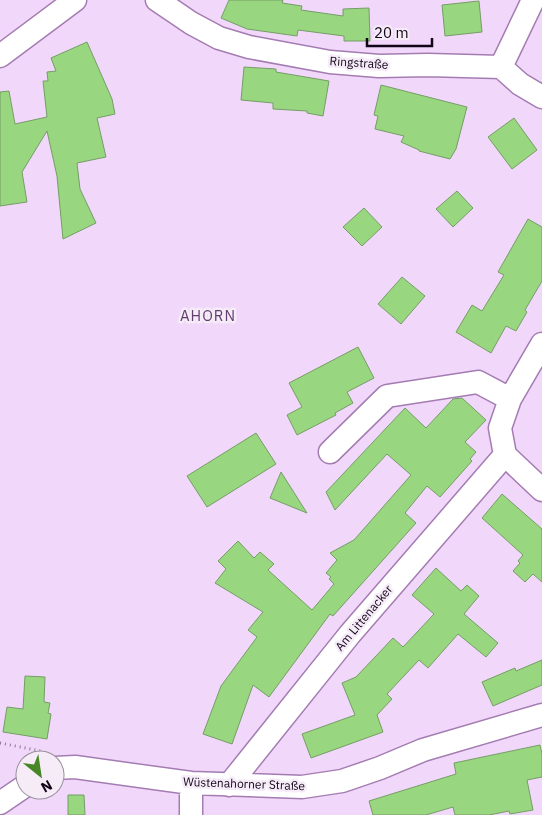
<svg xmlns="http://www.w3.org/2000/svg" width="542" height="815" font-family="'IBM Plex Sans',sans-serif">
<style>
.building{fill:#99d680;stroke:#759d66}
.lines{fill:none;stroke-linecap:round;stroke-linejoin:round}
.minor-casing{stroke:#a47cb2;stroke-width:25}
.path{stroke:#8b7792;stroke-width:3;stroke-dasharray:1 4;stroke-linecap:butt}
.minor{stroke:#fff;stroke-width:22}
.labels{text-anchor:middle;stroke-width:5;stroke-linejoin:round;paint-order:stroke}
.street-label{font-size:12px;fill:#130518;stroke:#f5ecf8}
.quarter-label{font-size:15px;letter-spacing:1px;fill:#623e6f;stroke:#f5ecf8}
</style>
<rect width="100%" height="100%" fill="#f1d8fb"/>
<path class="building" d="M229,0H283L282,3L302,6L301,10L343,16V9L369,8L370,41H344V36L298,30L297,36L247,29L221,18Z
M479,1L482,32L445,36L442,5Z
M87,42L112,99L115,114L97,118L106,157L77,163L80,189L96,223L63,239L57,176L47,131L22,172L27,202L0,206V92L9,91L15,124L47,117L43,81H48L47,72L56,71L51,58Z
M244,67L276,69V72L329,81L323,116L307,113V111L273,109V103L241,100Z
M381,85L467,107L456,149L450,159L419,151V150L401,142L404,136L375,129L378,116L374,115Z
M514,118L537,150L512,169L488,137Z
M457,191L473,208L453,227L436,209Z
M364,208L382,227L362,246L343,227Z
M528,219L542,227V281L525,310L527,312L516,331L506,326L491,353L456,332L472,305L482,311L504,275L498,272Z
M402,277L425,296L401,324L378,304Z
M358,347L374,378L347,392L353,403L335,413L336,415L297,435L287,415L302,407L289,383Z
M462,398L486,420L465,442L476,452L470,459L472,461L440,497L427,486L405,513L416,523L333,616L330,614L269,697L253,685L232,744L203,734L221,686L257,637L248,630L263,612L215,583L226,569L218,561L238,541L254,558L260,552L274,564L268,570L312,610L334,584L329,579L331,577L326,573L337,560L330,553L354,540L411,475L387,454L335,510L326,492L405,408L426,428L453,399Z
M256,433L276,464L207,507L187,476Z
M281,472L307,513L270,498Z
M502,494L542,529V582L533,574L525,582L513,571L520,563L518,561L523,555L482,518Z
M436,568L461,591L467,585L479,596L464,614L498,643L486,657L458,634L428,668L419,660L387,694L392,699L377,715L383,732L311,758L302,734L355,715L342,683L356,677L393,638L403,647L434,614L412,595Z
M542,660V685L493,706L482,682L515,668L516,671Z
M25,676L45,677L44,702L50,703L48,713L51,714L47,739L3,732L7,707L23,709Z
M540,745L542,754V777L527,780L533,810L510,814L509,811L489,815H455L453,807L426,815H373L369,801L456,774L454,763Z
M68,795H84L85,815H68Z"/>
<g class="lines">
<g class="minor-casing">
<path id="minor" d="M157,0L191,23L219,38L249,47L330,62L379,66L428,65L501,67L533,0
M0,56L75,0
M501,67L520,84L542,97
M542,344L510,399L500,428L505,455L542,490
M330,452L387,396L478,382L510,399
M55,768L75,767L191,783L302,787L342,781L380,768L423,750L542,715
M191,783V815
M229,785L350,634L505,455
M0,803L25,786"/>
</g>
<path class="path" d="M0,743L41,751"/>
<use href="#minor" class="minor"/>
</g>
<g class="labels">
<g class="street-label">
<text transform="translate(359 63) rotate(4)" y="4">Ringstraße</text>
<text transform="translate(364 618) rotate(-50)" y="4">Am Littenacker</text>
<text transform="translate(244 784) rotate(2)" y="4">Wüstenahorner Straße</text>
</g>
<g class="quarter-label">
<text x="208" y="321">AHORN</text>
</g>
</g>
<g transform="translate(40 775) rotate(150)"><circle r="24" fill="#f5ecf8" stroke="#9b909e"/>
<path d="M0-4L9 19L0 12L-9 19Z" fill="#468626"/>
<text y="-8" font-size="14" font-weight="bold" text-anchor="middle" fill="#130518">N</text>
</g>
<path d="M367 38v8h65v-8" fill="none" stroke="#130518" stroke-width="2.5"/>
<text x="374" y="38" font-size="15" fill="#130518" stroke="#f5ecf8" stroke-width="4" paint-order="stroke">20 m</text>
</svg>
